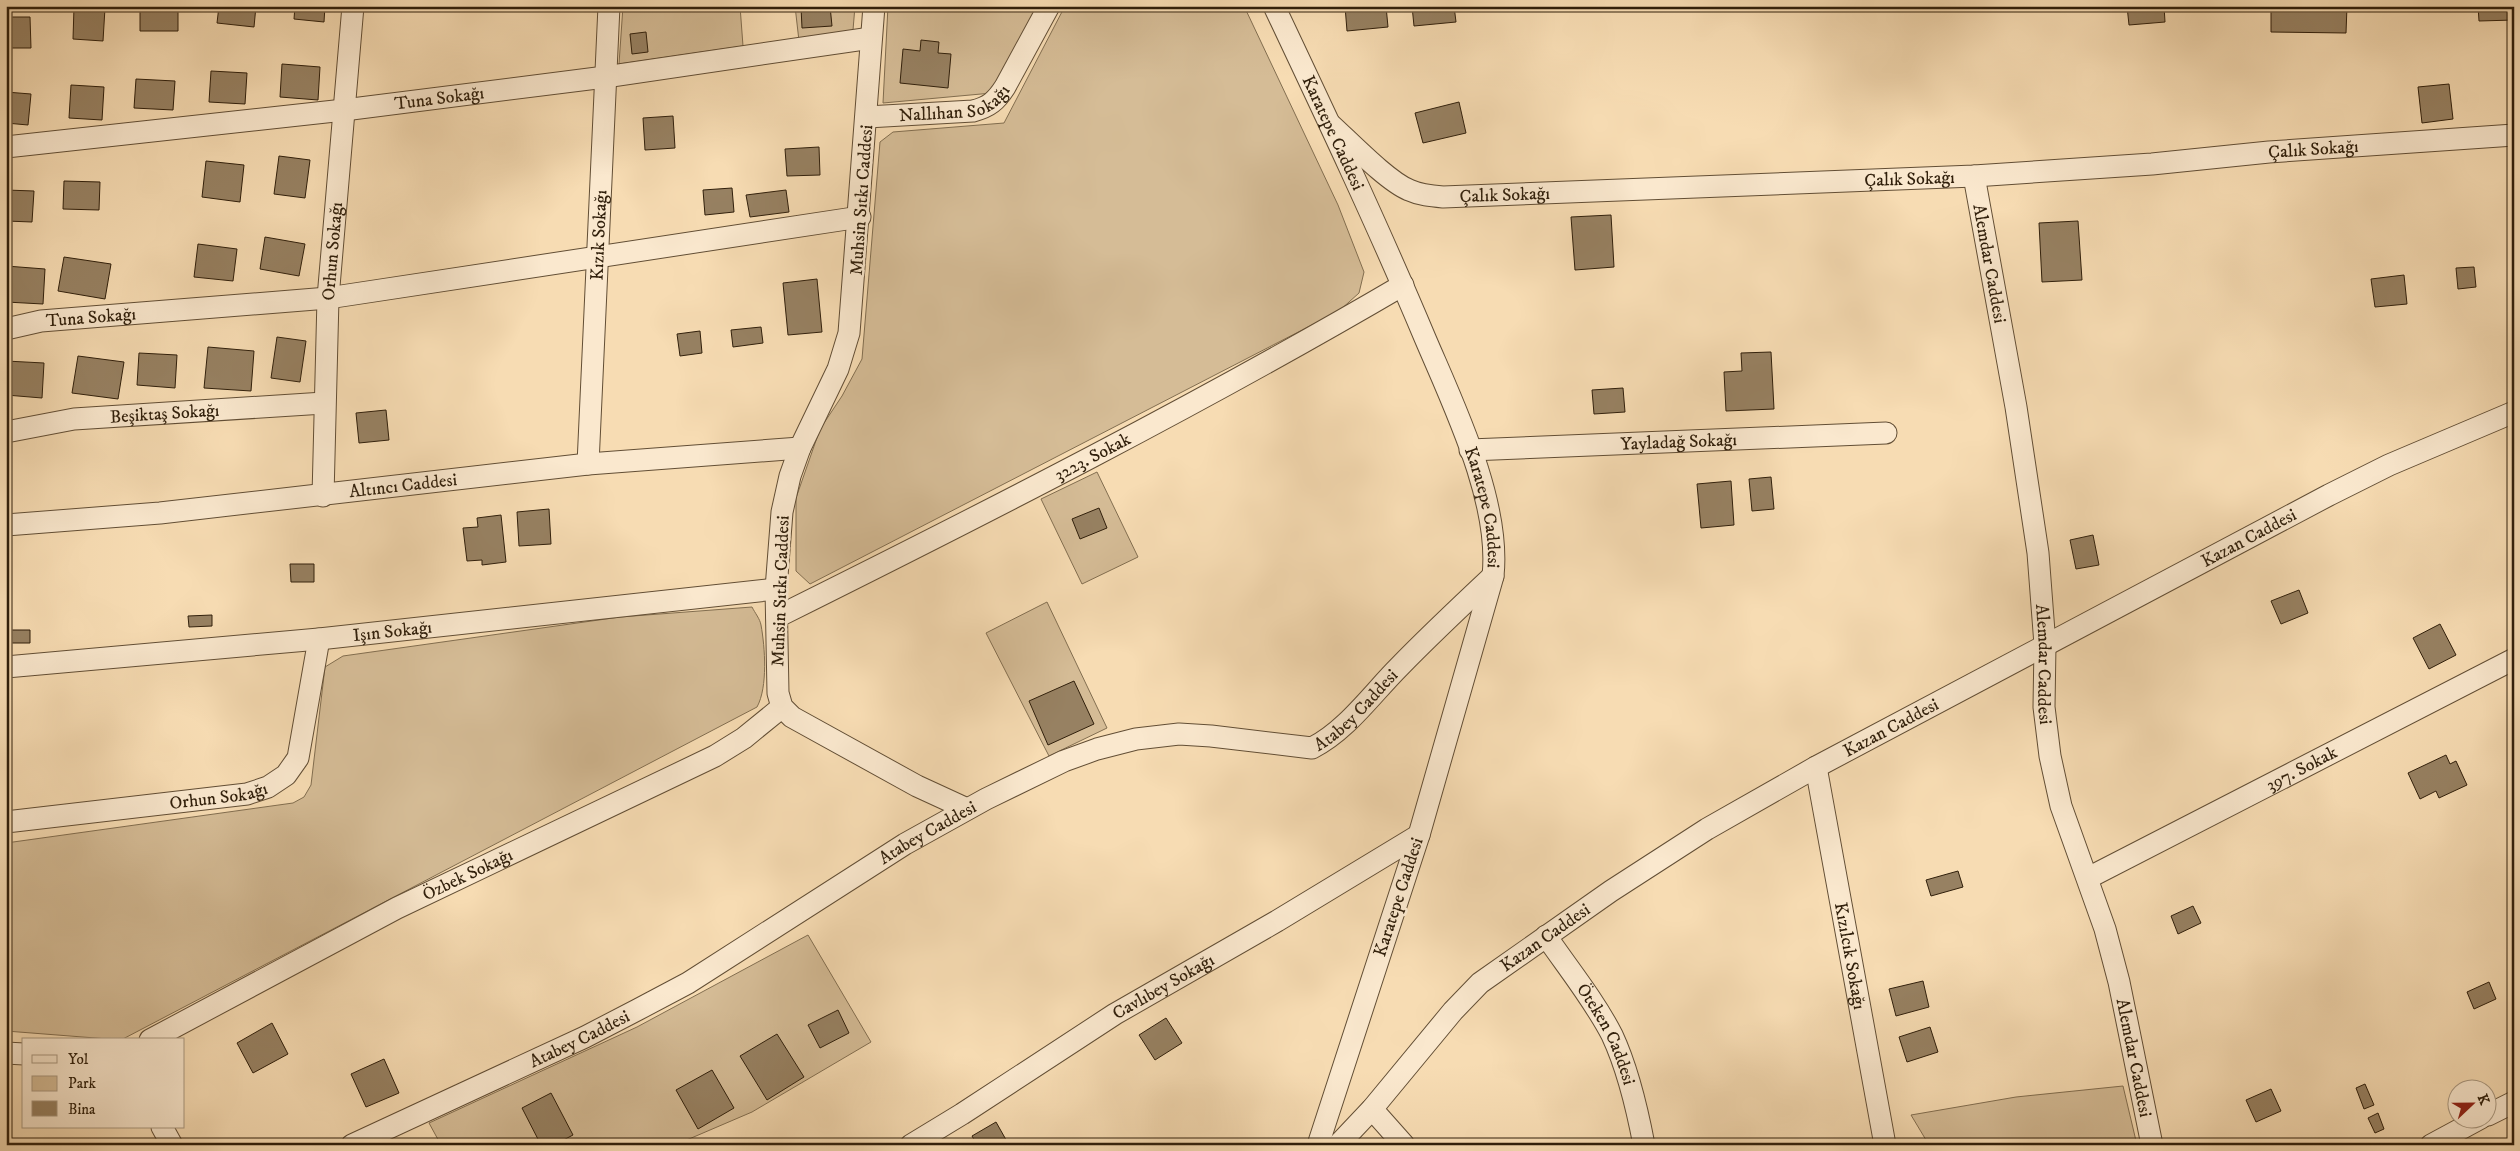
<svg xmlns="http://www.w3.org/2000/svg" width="2520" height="1151" font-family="'IM FELL DW Pica',serif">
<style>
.green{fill:#d5bc96;stroke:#826e50}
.building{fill:#978162;stroke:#301f0b}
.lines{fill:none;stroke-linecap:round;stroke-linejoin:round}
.minor-casing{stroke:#624e35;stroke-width:23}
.minor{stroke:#fae8ce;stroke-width:21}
.labels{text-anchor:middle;stroke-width:5;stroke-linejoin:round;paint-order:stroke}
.street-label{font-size:18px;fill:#301f0b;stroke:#fae8ce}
</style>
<rect width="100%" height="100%" fill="#f7dcb3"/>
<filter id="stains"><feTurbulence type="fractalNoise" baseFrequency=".004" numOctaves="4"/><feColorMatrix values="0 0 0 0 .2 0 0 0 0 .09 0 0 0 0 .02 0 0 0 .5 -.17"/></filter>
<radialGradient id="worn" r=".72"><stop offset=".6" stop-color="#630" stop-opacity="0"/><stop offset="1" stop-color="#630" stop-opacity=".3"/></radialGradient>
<path class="green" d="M623,6H740L743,46L619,64Z
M795,6H855L853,30L845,35L799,41Z
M888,6H1040L992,93L883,103Z
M1065,6H1244L1338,205L1364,272L1359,293L1339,311L810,584L796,571V498L820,429L842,396L862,359L880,142L893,132L1004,123Z
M1097,472L1138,557L1082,584L1041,499Z
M1047,602L1107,728L1049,756L986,633Z
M752,607C755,613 760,619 761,625C765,647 768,687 757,707L121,1040L6,1031V843L293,803L304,797L311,785L325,667L343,656L620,617Z
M808,935L871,1042L752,1112L675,1145H441L429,1123L637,1027Z
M2123,1086L2137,1145H1929L1911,1115L2016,1097Z"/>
<path class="building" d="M140,6H178V31H140Z
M219,6H256L254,27L217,23Z
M295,6H325L324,22L294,19Z
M830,6L832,26L802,28L801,7Z
M1345,6H1386L1388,27L1347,31Z
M1412,6H1454L1456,22L1414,26Z
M2127,6H2164L2165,22L2129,25Z
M2271,6H2347L2346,33L2271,32Z
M2478,6H2514V20L2479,21Z
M74,7L105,8L103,41L73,39Z
M6,17H30L31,48H6Z
M646,32L648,52L632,54L630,34Z
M921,40L939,42L938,53L951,54L948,88L900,83L903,49L920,51Z
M282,64L320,67L318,100L280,97Z
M211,71L247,73L245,104L209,102Z
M136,79L175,81L173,110L134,108Z
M2449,84L2453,119L2422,123L2418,87Z
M71,85L104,87L102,120L69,118Z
M6,92L31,94L28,125L6,123Z
M1459,102L1466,133L1423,143L1415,113Z
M673,116L675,148L645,150L643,118Z
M819,147L820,175L787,176L785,149Z
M279,156L310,160L305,198L274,194Z
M206,161L244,165L240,202L202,197Z
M64,181L100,182L99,210L63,209Z
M732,188L734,212L705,215L703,190Z
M6,190L34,191L32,222L6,221Z
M786,190L789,212L750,217L746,195Z
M1611,215L1614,267L1575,270L1571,217Z
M2078,221L2082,280L2042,282L2039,223Z
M265,237L305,244L299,276L260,269Z
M198,244L237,249L233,281L194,277Z
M64,257L111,264L105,299L58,291Z
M6,266L45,269L43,304L6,302Z
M2474,267L2476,287L2458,289L2456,268Z
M2404,275L2407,304L2375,307L2371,279Z
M817,279L822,332L788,335L783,283Z
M761,327L763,343L733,347L731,330Z
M700,331L702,353L680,356L677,334Z
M277,337L306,341L300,382L271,378Z
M208,347L254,351L251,391L204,388Z
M1771,352L1774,409L1726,411L1724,372L1742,371L1741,353Z
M139,353L177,355L175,388L137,385Z
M78,356L124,362L118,399L72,393Z
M6,361L44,363L42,398L6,395Z
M1623,388L1625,412L1594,414L1592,390Z
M386,410L389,440L359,443L356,413Z
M1771,477L1774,509L1752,511L1749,479Z
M1731,481L1734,525L1701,528L1697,484Z
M1099,508L1107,528L1080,539L1072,519Z
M549,509L551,544L519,546L517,512Z
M501,515L506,562L482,565V560L467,561L463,528L478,527L477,518Z
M2093,535L2099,565L2076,569L2070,540Z
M290,564H314V582H291Z
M2299,590L2308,613L2281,624L2271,601Z
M212,615V626L189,627L188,616Z
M2440,624L2456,655L2429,669L2413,638Z
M6,630H30V643H6Z
M1074,681L1094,724L1048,745L1029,701Z
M2446,755L2450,764L2456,761L2467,785L2439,798L2436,791L2420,799L2408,773Z
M1958,871L1963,887L1931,896L1926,880Z
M2193,906L2201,923L2178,934L2171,916Z
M1923,981L1929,1007L1896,1016L1889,989Z
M2489,982L2496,999L2474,1009L2467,992Z
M838,1010L849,1033L820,1048L808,1025Z
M1166,1018L1182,1043L1155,1060L1139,1035Z
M272,1023L288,1054L253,1073L237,1043Z
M1930,1027L1938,1052L1907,1062L1899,1037Z
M777,1034L804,1077L767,1100L740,1056Z
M384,1059L399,1093L366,1107L351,1074Z
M712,1070L734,1108L698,1129L676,1090Z
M2365,1084L2374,1105L2364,1109L2356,1088Z
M2271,1089L2281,1111L2256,1122L2246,1100Z
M551,1093L573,1135L554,1145H541L522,1108Z
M2378,1113L2384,1129L2375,1133L2368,1118Z
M996,1122L1009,1145H977L972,1136Z"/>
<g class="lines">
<g class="minor-casing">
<g id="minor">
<path d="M874,6L849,333L838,369L800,448L790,476L782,512L776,589L778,693L782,707L792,717L917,786L967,809"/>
<path id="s1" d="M1274,6C1326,116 1378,226 1425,338C1454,406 1501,502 1493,576L1419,835L1318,1145"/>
<path id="s2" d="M867,117L973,111C989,107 996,101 1005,87L1049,6"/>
<path id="s3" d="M1330,124C1349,141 1387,181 1409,190C1420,195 1431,196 1443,197L1974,176L2152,164L2269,152L2514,135"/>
<path id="s4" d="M6,147L344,110L605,77L871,38"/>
<path id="s5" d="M1974,176L2016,407L2038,553L2045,645L2044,707L2050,756L2061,806L2105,929L2119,982L2152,1145"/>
<path id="s6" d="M6,329L41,321L328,298L860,217"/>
<path id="s7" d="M6,432L74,419L324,403"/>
<path id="s8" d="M1470,450L1886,433"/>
<path id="s9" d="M588,464L609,6"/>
<path id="s10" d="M323,496L328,298L353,6"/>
<path id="s11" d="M6,525L160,513L588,464L800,448"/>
<path id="s12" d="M777,617C988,512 1200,404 1403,285"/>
<path id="s13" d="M6,667L319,639L776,589"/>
<path id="s14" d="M1816,767L1885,1145"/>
<path id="s15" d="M6,822L247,794L268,787L286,775L298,758L319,639"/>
<path id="s16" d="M2088,878L2514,659"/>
<path id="s17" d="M1546,936C1568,968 1594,1000 1612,1035C1628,1069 1637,1108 1644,1145"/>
<path id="s18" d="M150,1040L397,908L715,756L744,738L782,707"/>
<path d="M6,1053L24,1054"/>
<path d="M1372,1109L1404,1145"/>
<path d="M2488,1115L2514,1102"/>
<path d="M162,1127L172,1145"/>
<path id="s19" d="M352,1145L585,1037L637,1010L688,983L905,844L986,799L1064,761L1097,749L1136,739L1179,734L1211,736L1312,748C1346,731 1372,694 1399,667C1429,636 1461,606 1493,576"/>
<path id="s20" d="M911,1145L962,1114L1115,1014L1277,921L1419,835"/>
<path id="s21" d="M1338,1145L1372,1109L1453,1011L1480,983L1611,891L1707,829L1816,767L2329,495L2389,465L2514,412"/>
<path d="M2431,1145L2481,1118"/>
</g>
</g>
<use href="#minor" class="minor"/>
</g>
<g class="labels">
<g class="street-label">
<text dy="6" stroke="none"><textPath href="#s4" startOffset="436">Tuna Sokağı</textPath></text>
<text dy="6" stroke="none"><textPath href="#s2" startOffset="90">Nallıhan Sokağı</textPath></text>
<text dy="6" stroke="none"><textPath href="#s1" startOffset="140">Karatepe Caddesi</textPath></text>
<text dy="6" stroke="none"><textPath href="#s3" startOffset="1010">Çalık Sokağı</textPath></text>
<text dy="6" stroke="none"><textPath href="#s3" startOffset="605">Çalık Sokağı</textPath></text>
<text dy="6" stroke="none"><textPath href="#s3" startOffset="200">Çalık Sokağı</textPath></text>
<text transform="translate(861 200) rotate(-86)" y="6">Muhsin Sıtkı Caddesi</text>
<text dy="6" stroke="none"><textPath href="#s9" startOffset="229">Kızık Sokağı</textPath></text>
<text dy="6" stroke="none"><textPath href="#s10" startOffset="245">Orhun Sokağı</textPath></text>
<text dy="6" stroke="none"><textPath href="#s5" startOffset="89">Alemdar Caddesi</textPath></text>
<text dy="6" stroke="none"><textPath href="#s6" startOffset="86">Tuna Sokağı</textPath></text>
<text dy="6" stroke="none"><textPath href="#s7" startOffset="160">Beşiktaş Sokağı</textPath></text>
<text dy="6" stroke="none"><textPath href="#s8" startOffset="209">Yayladağ Sokağı</textPath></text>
<text dy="6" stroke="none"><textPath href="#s12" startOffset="354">3223. Sokak</textPath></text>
<text dy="6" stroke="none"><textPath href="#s11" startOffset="399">Altıncı Caddesi</textPath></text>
<text dy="6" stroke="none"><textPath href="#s1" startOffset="545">Karatepe Caddesi</textPath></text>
<text dy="6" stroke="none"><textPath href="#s21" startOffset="1105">Kazan Caddesi</textPath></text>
<text transform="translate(780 591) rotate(-88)" y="6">Muhsin Sıtkı Caddesi</text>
<text dy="6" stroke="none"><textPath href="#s13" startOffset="388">Işın Sokağı</textPath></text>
<text dy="6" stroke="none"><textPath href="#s5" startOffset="494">Alemdar Caddesi</textPath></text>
<text dy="6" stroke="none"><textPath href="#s19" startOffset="1121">Atabey Caddesi</textPath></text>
<text dy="6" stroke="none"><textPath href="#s21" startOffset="700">Kazan Caddesi</textPath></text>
<text dy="6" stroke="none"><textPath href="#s16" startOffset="240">397. Sokak</textPath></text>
<text dy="6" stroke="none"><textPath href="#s15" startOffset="214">Orhun Sokağı</textPath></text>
<text dy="6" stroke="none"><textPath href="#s19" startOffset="656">Atabey Caddesi</textPath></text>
<text dy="6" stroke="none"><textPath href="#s18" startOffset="358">Özbek Sokağı</textPath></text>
<text transform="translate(1398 897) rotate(-72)" y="6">Karatepe Caddesi</text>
<text dy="6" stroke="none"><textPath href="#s21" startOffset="295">Kazan Caddesi</textPath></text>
<text dy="6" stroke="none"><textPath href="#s14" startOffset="192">Kızılcık Sokağı</textPath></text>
<text dy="6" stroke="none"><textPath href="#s20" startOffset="298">Cavlıbey Sokağı</textPath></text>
<text dy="6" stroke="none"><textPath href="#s17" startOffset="116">Öteken Caddesi</textPath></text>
<text dy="6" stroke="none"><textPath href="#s19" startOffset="251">Atabey Caddesi</textPath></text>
<text dy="6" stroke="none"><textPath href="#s5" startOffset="900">Alemdar Caddesi</textPath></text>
</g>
</g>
<rect width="2520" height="1151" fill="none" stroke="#f7dcb3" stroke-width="25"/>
<rect x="8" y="8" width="2505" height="1136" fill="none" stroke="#301f0b" stroke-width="2.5"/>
<rect x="12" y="12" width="2495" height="1126" fill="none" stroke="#301f0b"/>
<rect x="22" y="1038" width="162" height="90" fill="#fae8ce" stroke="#a99880"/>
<rect x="32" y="1055" width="25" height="8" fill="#fae8ce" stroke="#a99880"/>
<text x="68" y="1064" font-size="15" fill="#301f0b">Yol</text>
<rect x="32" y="1076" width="25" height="15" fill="#d5bc96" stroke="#a99880"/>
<text x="68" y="1088" font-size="15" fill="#301f0b">Park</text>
<rect x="32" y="1101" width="25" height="15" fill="#978162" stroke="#a99880"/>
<text x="68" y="1114" font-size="15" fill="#301f0b">Bina</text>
<g transform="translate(2472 1104) rotate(68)"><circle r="24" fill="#fae8ce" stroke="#a99880"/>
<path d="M0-4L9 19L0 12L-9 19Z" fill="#8f2418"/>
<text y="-8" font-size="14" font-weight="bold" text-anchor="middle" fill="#301f0b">K</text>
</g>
<rect width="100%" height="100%" filter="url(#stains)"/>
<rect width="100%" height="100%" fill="url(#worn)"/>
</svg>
